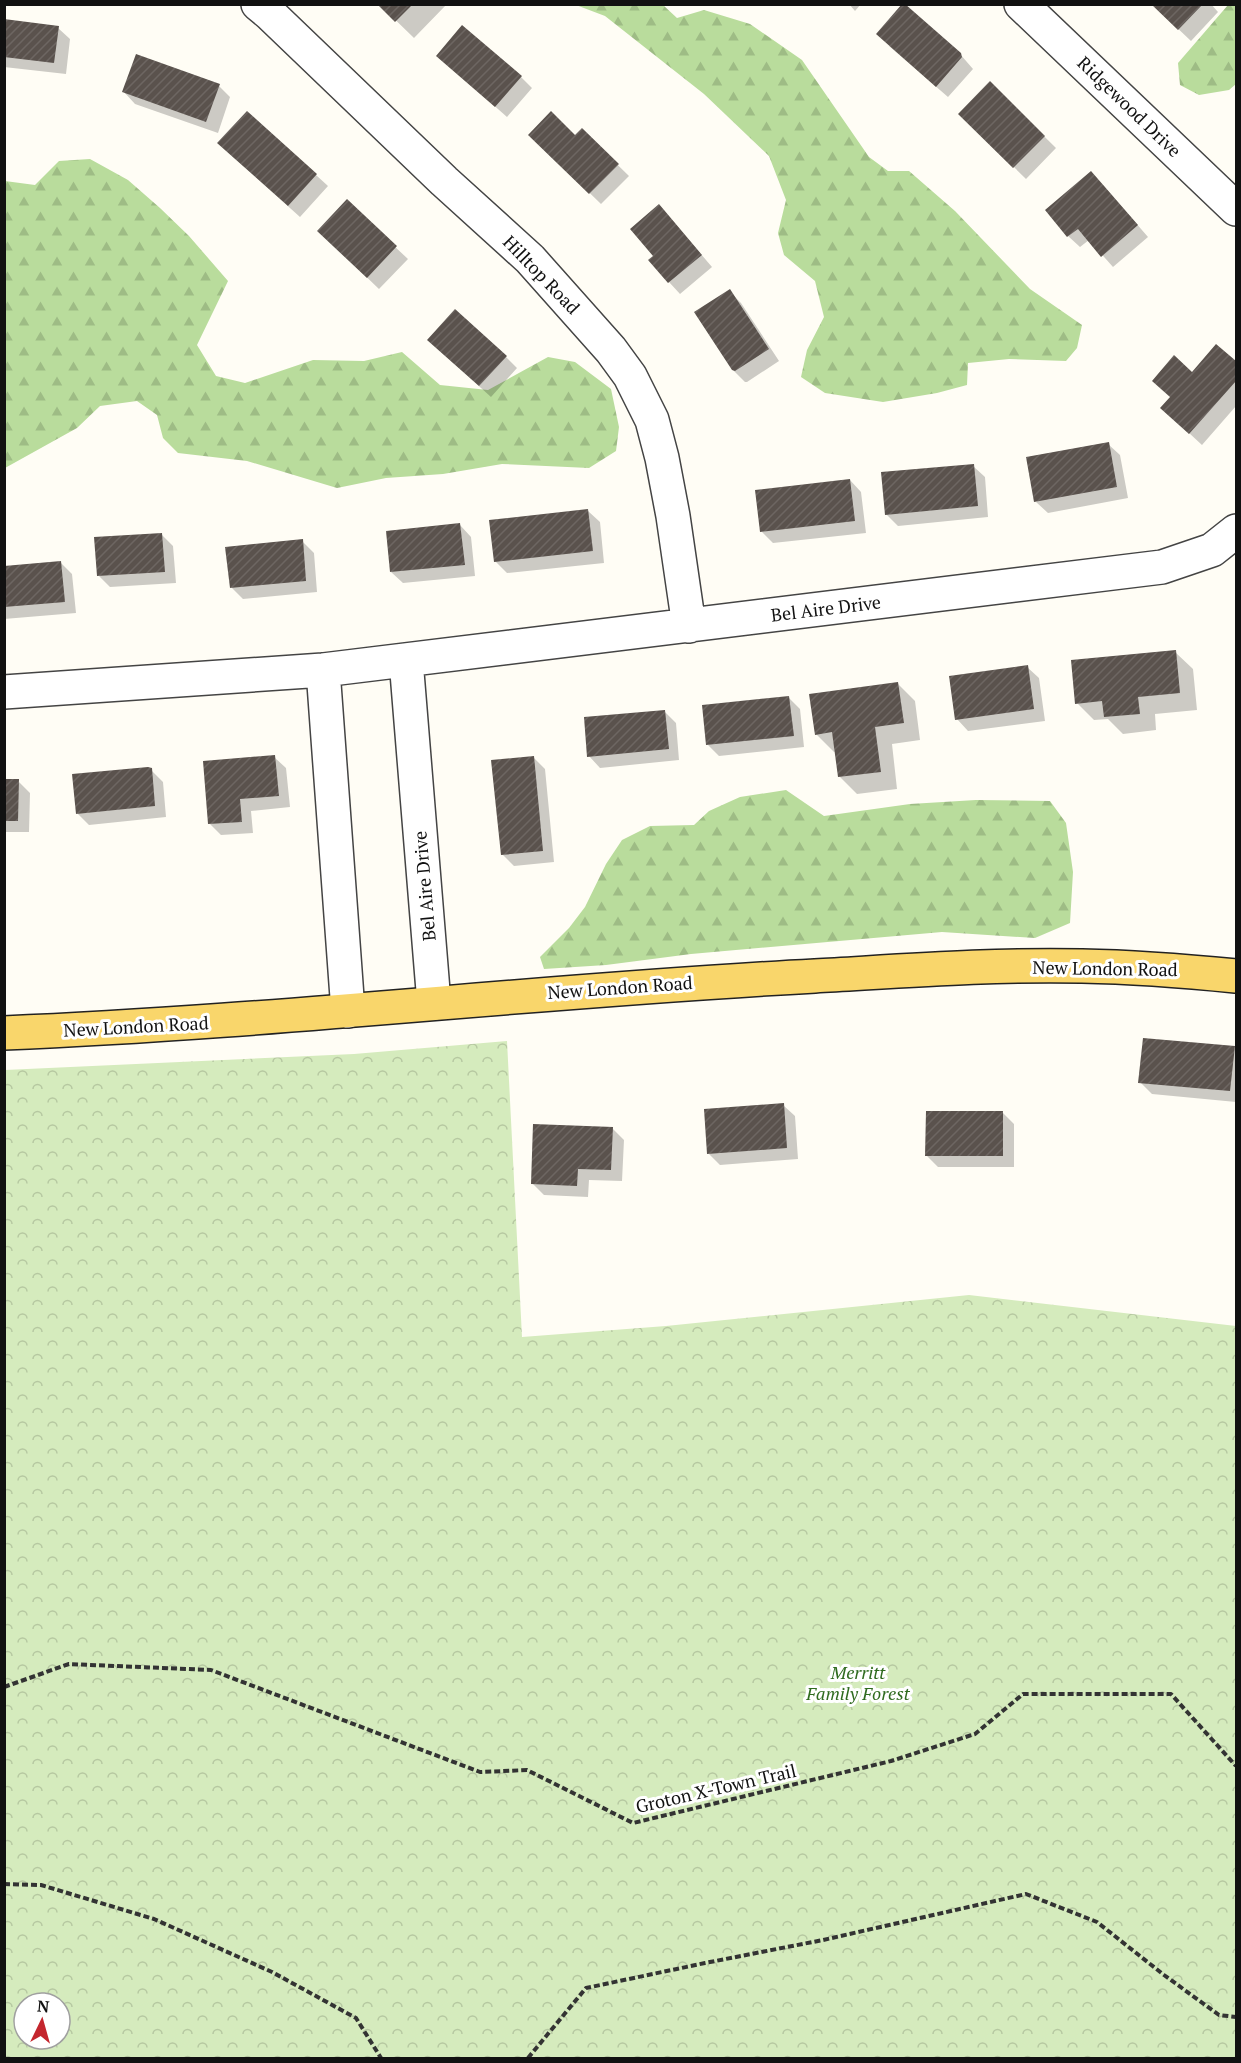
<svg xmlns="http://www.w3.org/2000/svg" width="1241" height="2063" font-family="'PT Serif',serif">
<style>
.forest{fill:url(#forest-firs)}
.park{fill:url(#park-crowns);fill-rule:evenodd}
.shadow{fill:#0003}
.building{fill:url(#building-hatch)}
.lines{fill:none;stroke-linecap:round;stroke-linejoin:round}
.minor-casing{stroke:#444;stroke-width:36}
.major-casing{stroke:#222;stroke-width:36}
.path{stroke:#333;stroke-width:4;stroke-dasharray:6 3;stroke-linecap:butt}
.minor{stroke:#fff;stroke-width:33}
.major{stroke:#f9d66b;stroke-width:33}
.labels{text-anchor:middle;stroke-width:6;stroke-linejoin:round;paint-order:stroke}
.street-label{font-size:18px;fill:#111;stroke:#fff}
.park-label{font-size:18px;font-style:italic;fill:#2f6b1f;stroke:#fff}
</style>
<defs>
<pattern id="forest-firs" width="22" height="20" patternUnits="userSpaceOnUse" patternTransform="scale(1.5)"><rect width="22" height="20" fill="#b9dc9c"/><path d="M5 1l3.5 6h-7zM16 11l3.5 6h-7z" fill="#9ebc85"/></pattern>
<pattern id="park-crowns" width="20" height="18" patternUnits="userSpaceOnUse" patternTransform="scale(1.5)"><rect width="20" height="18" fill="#d5ebbd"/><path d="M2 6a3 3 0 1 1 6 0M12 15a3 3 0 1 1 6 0" fill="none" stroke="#b6c8a1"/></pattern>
<pattern id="building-hatch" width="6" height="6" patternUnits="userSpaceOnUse" patternTransform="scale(1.5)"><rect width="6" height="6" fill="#5a524d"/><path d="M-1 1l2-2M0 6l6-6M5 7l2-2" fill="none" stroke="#6d6662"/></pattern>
</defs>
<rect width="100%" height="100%" fill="#fffdf5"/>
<path class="forest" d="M576,5H663L677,18L704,10L750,24L802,60L869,157L888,171H909L955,211L1030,289L1082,325L1077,348L1066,361L1009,359L968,363L967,385L937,393L883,402L825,393L801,377L807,350L824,317L815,281L784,255L778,233L786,200L769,156L704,94L605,16Z
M1228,5H1236V84L1229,90L1199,95L1180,85L1178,63Z
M90,159L128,180L160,208L189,236L228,281L197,345L216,376L245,383L313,360L364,361L402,352L440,385L488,390L548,357L575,362L611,389L619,427L616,451L589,468L502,464L443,474L386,478L337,488L247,461L178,453L163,438L157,415L137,401L100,406L77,428L5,468V181L35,185L59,161Z
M786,790L824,816L910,804L976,800L1050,801L1066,823L1073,872L1070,923L1035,938L942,932L691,954L606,965L544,969L540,957L569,928L585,907L606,864L622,840L650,826L694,825L709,811L740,797Z"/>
<path class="park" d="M507,1041L522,1337L666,1326L969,1295L1236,1326V2058H5V1070L354,1054ZM24,2003H60V2039H24Z"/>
<path class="shadow" d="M379,4H447L414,38Z
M849,4H861L855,11Z
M1152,4H1211L1218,12L1191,41Z
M4,21L58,28L70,39L66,74L4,67Z
M889,46L960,54L973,69L948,97Z
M438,56L521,77L532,88L507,117Z
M990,83L1056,148L1026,179L960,114Z
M219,86L230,97L218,133L135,104L124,92Z
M582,130L629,176L601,204L530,135L576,137Z
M231,155L316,175L328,186L300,217Z
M1103,185L1148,237L1113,267L1089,240L1080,247L1068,236Z
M347,202L408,259L379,289L330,242Z
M670,218L712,267L680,294L669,282L655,256Z
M729,291L741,303L779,361L747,382H745L733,370Z
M1217,346L1236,363V406L1202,445L1162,408Z
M440,351L506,357L517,368L491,397Z
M1108,444L1120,455L1128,498L1048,513L1036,502Z
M973,466L985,477L988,517L898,526L886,514Z
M850,480L861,492L866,533L773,543L762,532Z
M588,511L600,522L604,563L507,573L495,561Z
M460,525L471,537L475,576L403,583L391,572Z
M162,535L173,546L176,583L110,587L98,575Z
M302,541L314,553L317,592L243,599L231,587Z
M60,562L72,574L76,613L4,619V567Z
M1175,652L1193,669L1197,710L1155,714L1156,730L1123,734L1108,719L1094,720L1077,703Z
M1027,667L1039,678L1045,721L968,731L957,719Z
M898,684L915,701L920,740L892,744L897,789L857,794L839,776L836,751L834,752L816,734Z
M788,697L800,709L804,747L719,756L708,745Z
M664,711L676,723L679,760L600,768L589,756Z
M274,757L286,768L290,807L251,811L253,833L221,835L210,824Z
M533,757L545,769L554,862L514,866L502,854Z
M151,770L163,782L166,817L89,825L77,813Z
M4,781H18L30,793L29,832H4Z
M1234,1048L1236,1050V1102L1152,1094L1140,1082Z
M783,1105L795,1116L798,1159L720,1165L708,1153Z
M1003,1113L1014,1124V1167H938L927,1156Z
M612,1128L624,1140L622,1181L589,1180L588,1197L544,1195L533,1184Z"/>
<path class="building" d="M377,4H413L395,22Z
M902,4H905L961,53L962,57L936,87L876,34Z
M1151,4H1203L1178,30Z
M4,19L59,26L54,63L4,57Z
M462,25L522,76L495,107L436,56Z
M136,54L220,84L206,122L122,92Z
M990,81L1045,136L1013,168L958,114Z
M247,111L317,174L288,206L217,143Z
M551,111L575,135L582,128L619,164L589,194L528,135Z
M1091,171L1138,225L1101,257L1078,229L1067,237L1045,210Z
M347,199L397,246L367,278L317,231Z
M659,204L702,255L668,283L648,260L653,256L630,229Z
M730,289L769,349L735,371L732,370L694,312Z
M455,309L507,356L479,386L427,340Z
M1216,344L1236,361V381L1189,434L1160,408L1170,397L1152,381L1174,355L1192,372Z
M1109,442L1117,487L1034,502L1026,457Z
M974,464L978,506L885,515L881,472Z
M850,479L855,521L760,532L755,490Z
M588,509L593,551L494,562L489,520Z
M460,523L465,565L390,572L386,531Z
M162,533L165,572L97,576L94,537Z
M303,539L306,581L230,588L225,547Z
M61,561L65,602L4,607V566Z
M1176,650L1180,693L1138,697L1140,714L1104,717L1102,701L1075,704L1071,660Z
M1028,665L1034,709L955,720L949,676Z
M898,682L904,723L875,727L881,772L838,777L832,732L815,735L809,694Z
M789,696L794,736L706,745L702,705Z
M665,710L669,749L587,757L584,717Z
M275,755L279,796L240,799L242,822L208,824L203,761Z
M534,756L543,851L501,855L491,760Z
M148,767L152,768L155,806L76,814L72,774Z
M5,779H19L18,821H5Z
M1143,1038L1235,1046L1230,1091L1138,1083Z
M784,1103L787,1148L707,1154L704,1109Z
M926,1111H1003V1156H925Z
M533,1124L613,1127L611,1170L578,1169L577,1186L531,1184Z"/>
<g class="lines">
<g class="minor-casing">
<path id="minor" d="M258,4L270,14L444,181L530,259L611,350L630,376L652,420L662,458L673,516L689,626
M1021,4L1236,209
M406,660L434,1003
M323,670L348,1011
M4,692L323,670L1162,567L1212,550L1236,531"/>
</g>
<g class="major-casing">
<path id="major" d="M4,1033C275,1022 544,990 815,976C904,971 993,964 1082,966C1133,967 1185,971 1236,976"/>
</g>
<path class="path" d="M4,1687L69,1664L211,1670L480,1772L527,1770L633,1823L891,1761L975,1734L1023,1694H1171L1236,1766
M4,1884L41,1885L154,1919L272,1972L356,2018L381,2058
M528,2058L586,1988L705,1963L823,1940L1026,1894L1097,1922L1164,1975L1219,2015L1236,2017"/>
<use href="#minor" class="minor"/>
<use href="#major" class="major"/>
</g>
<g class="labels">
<g class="street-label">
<text transform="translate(1129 107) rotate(44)" y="6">Ridgewood Drive</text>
<text transform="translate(541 275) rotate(46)" y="6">Hilltop Road</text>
<text transform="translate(826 609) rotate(-7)" y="6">Bel Aire Drive</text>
<text transform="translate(425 886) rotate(-95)" y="6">Bel Aire Drive</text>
<text transform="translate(1105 969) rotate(1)" y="6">New London Road</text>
<text transform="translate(620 988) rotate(-4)" y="6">New London Road</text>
<text transform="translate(136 1027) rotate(-3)" y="6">New London Road</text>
<text transform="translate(716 1789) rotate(-13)" y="6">Groton X-Town Trail</text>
</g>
<g class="park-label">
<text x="858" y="1679">Merritt<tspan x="858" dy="21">Family Forest</tspan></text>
</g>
</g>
<rect width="1241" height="2063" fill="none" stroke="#111111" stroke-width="12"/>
<g transform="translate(42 2021) rotate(5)"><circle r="28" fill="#ffffff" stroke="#a0a0a0" stroke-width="1.5"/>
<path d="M0-4.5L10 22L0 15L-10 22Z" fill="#c4262e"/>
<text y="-9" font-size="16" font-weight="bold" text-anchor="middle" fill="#111111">N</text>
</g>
</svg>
